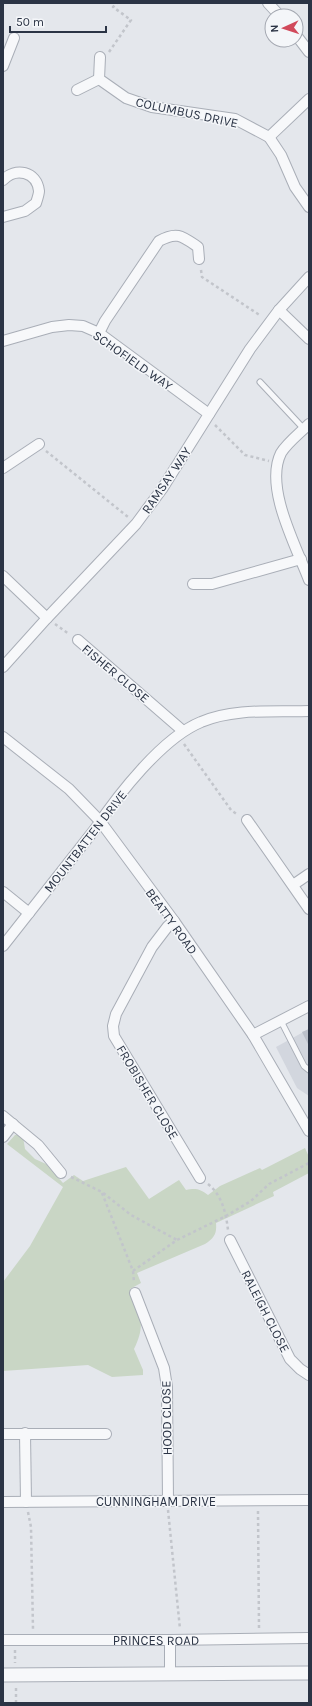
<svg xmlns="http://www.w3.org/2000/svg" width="312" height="1706" font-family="Karla,sans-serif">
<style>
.built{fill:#d2d6de}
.green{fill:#c9d6c5}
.building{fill:#bbc0ca}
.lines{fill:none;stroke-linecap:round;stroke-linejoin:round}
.service-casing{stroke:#a9aeb7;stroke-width:7}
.minor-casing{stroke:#a9aeb7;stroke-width:12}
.tertiary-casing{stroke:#a9aeb7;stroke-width:15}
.path{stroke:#c2c5cb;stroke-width:2.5;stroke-dasharray:3 3;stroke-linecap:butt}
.service{stroke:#f7f8fa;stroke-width:5}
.minor{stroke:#f7f8fa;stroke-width:10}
.tertiary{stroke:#f7f8fa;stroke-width:13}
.labels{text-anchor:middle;stroke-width:3;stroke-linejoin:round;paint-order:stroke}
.street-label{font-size:13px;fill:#2b3445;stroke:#f4f6f9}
</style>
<rect width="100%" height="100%" fill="#e4e7ec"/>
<path class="built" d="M309,1029V1096L297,1088L276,1047Z"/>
<path class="green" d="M15,1135H19L23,1137L25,1149L35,1159L46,1164L63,1183L74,1175L83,1181L126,1167L149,1199L179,1180L186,1190C196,1188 200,1189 208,1195L220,1186L260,1168L262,1170L305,1148L309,1157V1173L273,1192L274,1196L216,1223C217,1234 214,1238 205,1244L137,1273L141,1283L130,1289C139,1314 147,1323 134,1349L143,1370V1375L112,1377L88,1365L3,1371V1282L30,1246L63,1187L7,1144Z"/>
<path class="building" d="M309,1029V1046L302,1032Z"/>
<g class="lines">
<g class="service-casing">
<path id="service" d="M260,382L304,429
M281,1021L304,1066L309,1070"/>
</g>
<g class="minor-casing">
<g id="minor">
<path d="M268,3L280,16"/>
<path d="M296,35L309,52"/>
<path d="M100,57L99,79L126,98L152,107L235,119L269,137L281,155L295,187L309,207"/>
<path d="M3,66L14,38"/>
<path d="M77,90L99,79"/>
<path d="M269,137L309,99"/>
<path d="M3,180C15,167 37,171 39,191C39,194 37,200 36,203L25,211L3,217"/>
<path d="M279,310L309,339"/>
<path d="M99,333L105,321L159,241C177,231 182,236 198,247L199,259"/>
<path d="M3,341L52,327L69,325L83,326L99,333L209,414"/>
<path d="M309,424C300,433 287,443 281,453C264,487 296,546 309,580"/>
<path d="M3,468L39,444"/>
<path d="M3,576L47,618"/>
<path d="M193,584H212L301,559"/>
<path d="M78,640L183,731"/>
<path d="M3,667L47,618L136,524L162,489L250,349L279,310L309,277"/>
<path d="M3,737L69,789L100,821L174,921L253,1035L309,1131"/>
<path d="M247,820L309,909"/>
<path d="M293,885L309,874"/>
<path d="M3,892L29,913"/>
<path d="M174,921L168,926L152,947L116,1014L113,1026L114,1036L200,1178"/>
<path d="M3,946L95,829C118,795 162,738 201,722C233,708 274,712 309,711"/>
<path d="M253,1035L309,1006"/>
<path d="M3,1116L38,1145L61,1173"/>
<path d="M3,1137L13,1124"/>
<path d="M230,1240L290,1359L300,1369L309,1375"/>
<path d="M135,1293L164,1368L167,1387L168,1501"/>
<path d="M25,1433L26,1502"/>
<path d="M3,1434H106"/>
<path d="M3,1502L309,1500"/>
<path id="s1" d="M3,1640H170L309,1638"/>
<path d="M170,1640V1675"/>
</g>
</g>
<g class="tertiary-casing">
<path id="tertiary" d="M3,1675L309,1673"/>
</g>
<path class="path" d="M109,52L131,20L113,7L117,3
M201,270L202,277L261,316
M215,425L245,455L269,461
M46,451L128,517
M55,624L69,634
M184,744L231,810L238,815
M71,1177L102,1192L131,1215L177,1240
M208,1184C222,1195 226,1213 228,1230
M102,1193L133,1271L134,1282
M133,1271L177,1240L226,1216L251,1201L269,1184L309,1163
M168,1510L180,1629
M258,1511L259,1628
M28,1512L31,1527L33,1629
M15,1650V1663
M16,1688V1703"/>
<use href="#service" class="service"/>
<use href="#minor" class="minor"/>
<use href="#tertiary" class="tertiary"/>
</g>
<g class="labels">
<g class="street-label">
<text transform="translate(187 112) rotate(12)" y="5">COLUMBUS DRIVE</text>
<text transform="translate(133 360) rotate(35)" y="5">SCHOFIELD WAY</text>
<text transform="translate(166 480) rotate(-56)" y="5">RAMSAY WAY</text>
<text transform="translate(116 673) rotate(40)" y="5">FISHER CLOSE</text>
<text transform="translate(85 841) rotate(-52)" y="5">MOUNTBATTEN DRIVE</text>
<text transform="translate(172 921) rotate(54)" y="5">BEATTY ROAD</text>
<text transform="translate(148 1092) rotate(59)" y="5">FROBISHER CLOSE</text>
<text transform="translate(266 1311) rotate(63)" y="5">RALEIGH CLOSE</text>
<text transform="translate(166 1418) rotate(-91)" y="5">HOOD CLOSE</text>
<text x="156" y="1506">CUNNINGHAM DRIVE</text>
<text dy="5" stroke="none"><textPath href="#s1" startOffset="153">PRINCES ROAD</textPath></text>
</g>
</g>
<rect width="312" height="1706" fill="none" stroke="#2b3445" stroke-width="8"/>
<g transform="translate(284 28) rotate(267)"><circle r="19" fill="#f4f6f9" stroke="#a4a8b1"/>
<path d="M0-3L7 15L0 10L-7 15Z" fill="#d1495b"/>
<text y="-6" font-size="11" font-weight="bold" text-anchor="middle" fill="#2b3445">N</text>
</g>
<path d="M10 26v6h96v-6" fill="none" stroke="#2b3445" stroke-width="2"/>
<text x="16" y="26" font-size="12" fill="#2b3445" stroke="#f4f6f9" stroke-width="3" paint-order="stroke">50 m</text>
</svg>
